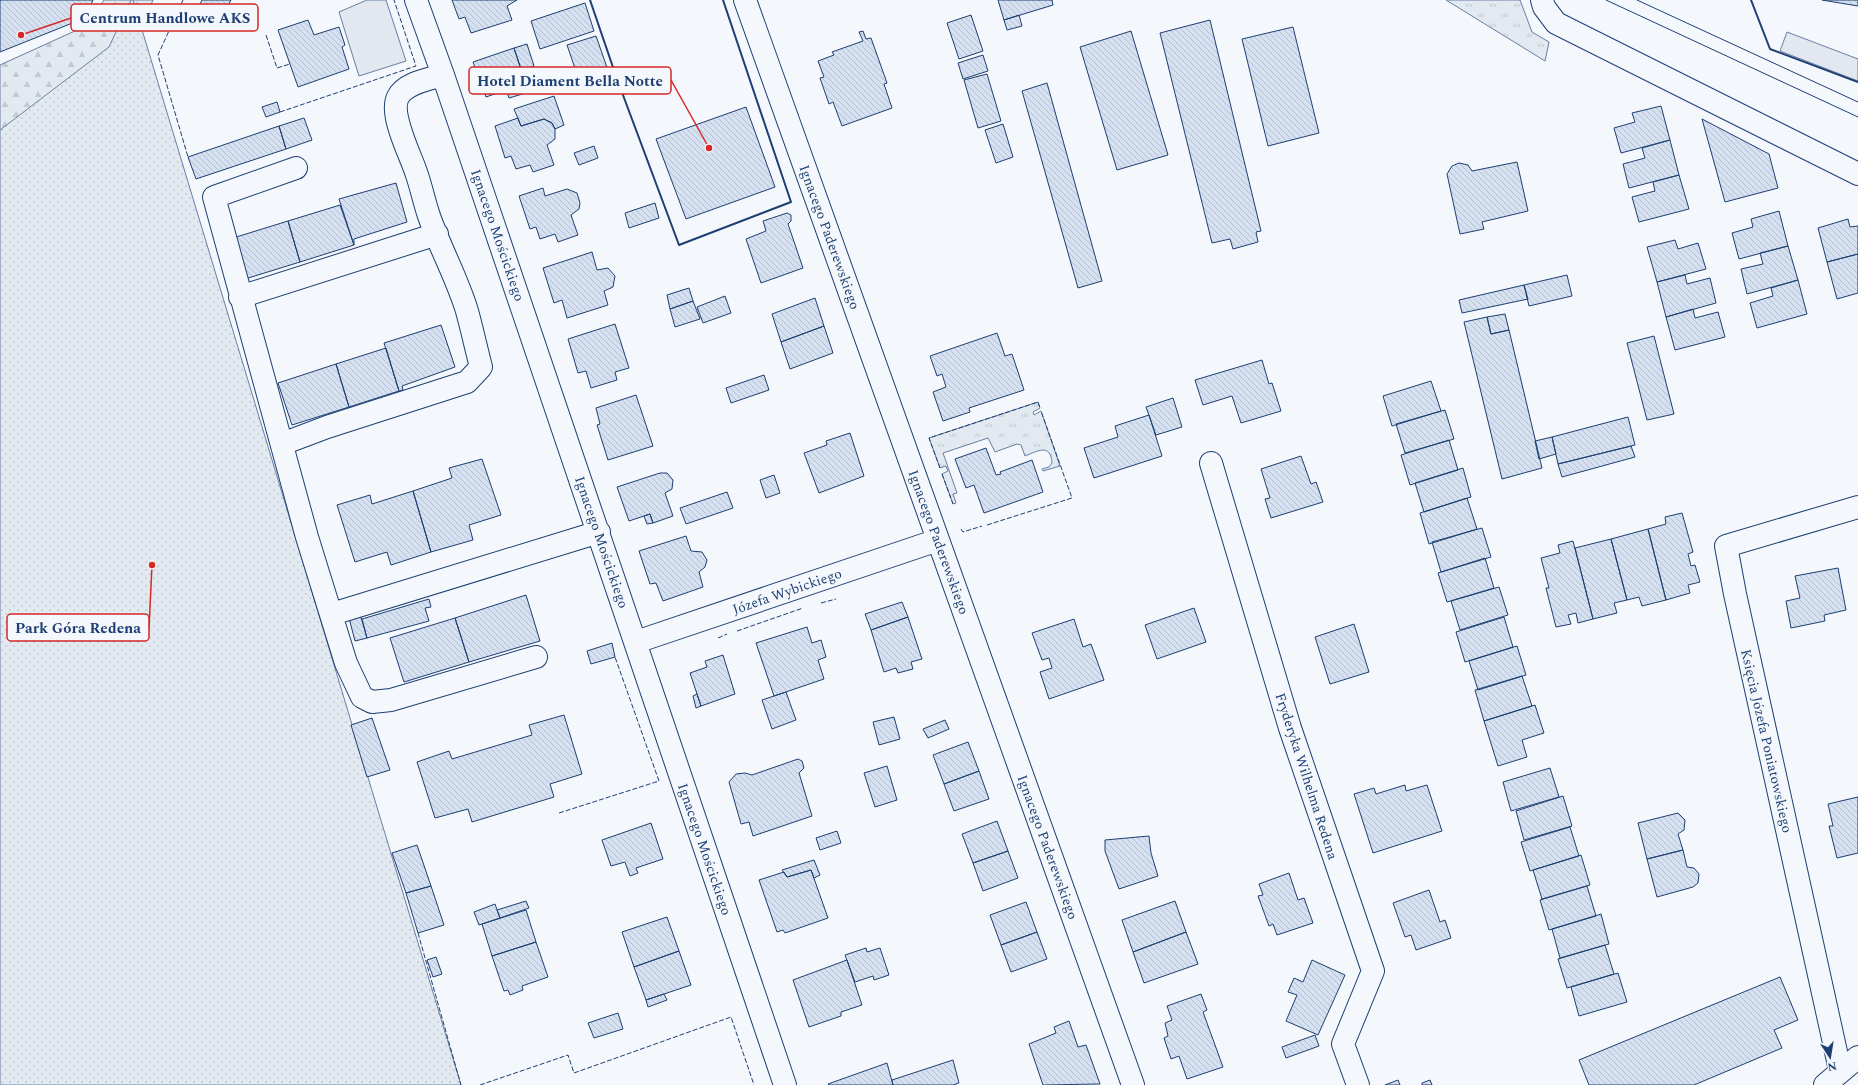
<svg xmlns="http://www.w3.org/2000/svg" width="1858" height="1085" font-family="Spectral,serif">
<style>
.grass{fill:url(#grass-tufts);stroke:#687fa3}
.forest{fill:url(#forest-firs);stroke:#687fa3}
.park{fill:url(#park-dots);stroke:#687fa3}
.parking{fill:#e3e8f0;stroke:#687fa3}
.building{fill:url(#building-back-hatch);stroke:#1d3f73}
.lines{fill:none;stroke-linecap:round;stroke-linejoin:round}
.minor-casing{stroke:#1d3f73;stroke-width:24}
.minor{stroke:#f4f7fb;stroke-width:22}
.tram{stroke:#1d3f73;stroke-width:1}
.fence{stroke:#1d3f73;stroke-width:1;stroke-dasharray:5 2;stroke-linecap:butt}
.wall{stroke:#1d3f73;stroke-width:2}
.labels{text-anchor:middle;stroke-width:3;stroke-linejoin:round;paint-order:stroke}
.street-label{font-size:14px;fill:#1d3f73;stroke:#f4f7fb}
.leader{fill:none;stroke:#d62828;stroke-width:1.5}
.callout-dot{fill:#d62828;stroke:#f4f7fb;stroke-width:1.5}
.callout{fill:#f4f7fb;stroke:#d62828;stroke-width:1.5}
.callout-label{font-size:15px;text-anchor:middle;font-weight:bold;fill:#1d3f73}
</style>
<defs>
<pattern id="grass-tufts" width="24" height="20" patternUnits="userSpaceOnUse"><rect width="24" height="20" fill="#e3e9f0"/><path d="M3 7l-1-3M5 7V3M7 7l1-3M15 17l-1-3M17 17v-4M19 17l1-3" fill="none" stroke="#c2c9d1"/></pattern>
<pattern id="forest-firs" width="22" height="20" patternUnits="userSpaceOnUse"><rect width="22" height="20" fill="#e3e9f0"/><path d="M5 1l3.5 6h-7zM16 11l3.5 6h-7z" fill="#c2c9d1"/></pattern>
<pattern id="park-dots" width="8" height="8" patternUnits="userSpaceOnUse"><rect width="8" height="8" fill="#e3e9f0"/><path d="M2 2h.1M6 6h.1" fill="none" stroke="#c2c9d1" stroke-width="1.8" stroke-linecap="round"/></pattern>
<pattern id="building-back-hatch" width="6" height="6" patternUnits="userSpaceOnUse"><rect width="6" height="6" fill="#d5e0f0"/><path d="M-1 5l2 2M0 0l6 6M5-1l2 2" fill="none" stroke="#b6c1d1"/></pattern>
</defs>
<rect width="100%" height="100%" fill="#f4f7fb"/>
<path class="grass" d="M1446,0H1520L1532,32L1549,42L1545,61Z
M1038,402L1040,408L1033,412L1034,415L1041,411L1060,466L1043,471L1042,469L1049,467L1052,463C1051,443 1037,451 1025,456L1021,445L1017,444L995,452L988,438L943,453L957,493L953,494L956,503L953,504L942,474L948,471L946,466L940,468L929,438Z"/>
<path class="forest" d="M104,0H153L103,115L0,542V65L88,25Z"/>
<path class="park" d="M131,0H133L461,1085H0V130L109,47Z"/>
<path class="parking" d="M367,0H386L406,61L359,76L339,12Z
M1787,32L1858,59V81L1780,51Z"/>
<path class="building" d="M0,0H93L85,18L0,52Z
M202,0H231L219,23L196,12Z
M452,0H517L507,6L512,20L471,33L465,17L459,19Z
M998,0H1052L1053,5L1004,20Z
M1822,0H1858V6Z
M585,3L594,31L540,49L531,21Z
M971,15L983,51L959,59L947,23Z
M1019,15L1022,26L1007,30L1004,20Z
M308,20L314,35L339,27L345,45L342,47L349,69L298,87L278,30Z
M1210,20L1261,231L1256,232L1258,242L1233,249L1230,239L1212,243L1160,33Z
M1293,27L1319,133L1268,146L1242,39Z
M863,31L866,39L871,38L887,83L884,84L892,108L842,126L833,102L829,104L820,78L824,77L818,61L834,55L832,52L863,41L859,32Z
M1131,31L1168,155L1117,170L1080,47Z
M596,36L610,76L581,86L567,45Z
M527,44L534,66L521,70L514,48Z
M514,48L529,92L509,98L506,90L486,97L473,62Z
M983,55L988,71L963,79L958,63Z
M987,74L1001,121L978,128L964,80Z
M1047,83L1102,281L1078,288L1022,91Z
M554,96L564,125L555,129L552,123L544,119L521,126L514,109Z
M277,102L280,112L266,117L262,107Z
M1661,106L1670,140L1621,153L1614,128L1635,122L1632,113Z
M746,107L775,187L686,219L656,139Z
M304,118L312,140L286,149L279,126Z
M518,118L521,126L544,119L552,123L555,129V139L547,145L554,165L533,172L530,165L516,169L511,156L505,158L495,126Z
M1702,119L1769,154L1778,188L1725,202Z
M1003,124L1013,157L996,163L985,130Z
M279,126L286,149L196,179L188,157Z
M1670,140L1679,175L1629,188L1623,164L1645,158L1642,148Z
M594,146L598,158L579,165L574,153Z
M1517,162L1528,211L1482,222L1484,229L1460,234L1447,174L1452,166L1459,163L1468,165L1472,171Z
M1679,175L1689,209L1639,222L1632,197L1655,191L1653,182Z
M396,183L407,222L354,239V245L339,199Z
M543,188L545,196L567,189L577,193L580,203L579,209L571,215L578,235L558,242L555,234L540,239L536,227L530,229L519,196Z
M655,203L659,218L629,228L625,213Z
M340,205L354,245L300,262L288,221Z
M1779,211L1788,246L1739,259L1732,233L1753,227L1751,219Z
M787,213L791,215V221L788,224L803,268L761,283L746,239L766,231L763,221Z
M1848,219L1850,227L1858,226V254L1827,262L1818,228Z
M288,221L300,262L245,279L233,238Z
M1675,240L1678,249L1698,243L1706,269L1657,282L1647,247Z
M1788,246L1798,280L1747,294L1741,269L1763,264L1760,253Z
M592,252L597,270L608,268L615,276L613,287L604,291L608,305L567,318L562,300L554,303L543,268Z
M1858,254V293L1837,299L1827,262Z
M1567,275L1572,296L1529,306L1524,285Z
M1685,275L1687,284L1710,278L1716,303L1666,317L1657,282Z
M1798,280L1807,314L1757,328L1750,303L1773,296L1771,288Z
M1524,285L1528,299L1462,313L1459,300Z
M689,288L693,301L670,309L667,295Z
M725,296L731,313L703,323L697,307Z
M815,298L824,326L781,342L772,314Z
M693,301L700,319L675,327L670,309Z
M1693,309L1695,318L1718,312L1725,337L1675,350L1666,317Z
M1505,314L1509,330L1491,334L1487,317Z
M1487,317L1491,334L1509,330L1542,468L1502,479L1464,322Z
M615,324L629,368L615,372L617,380L591,388L586,371L578,373L568,339Z
M441,325L455,367L402,386L403,390L399,391L384,343Z
M824,326L833,353L790,369L781,342Z
M997,333L1005,356L1012,354L1024,390L969,408L970,412L943,421L933,392L946,387L942,374L937,376L930,356Z
M1654,336L1674,414L1647,420L1627,343Z
M386,348L399,391L349,407L336,364Z
M1262,360L1269,384L1272,383L1281,411L1241,423L1232,396L1203,405L1195,380Z
M336,364L349,407L292,425L278,383Z
M764,375L769,390L731,403L726,388Z
M1431,381L1441,411L1392,426L1383,396Z
M636,395L653,446L608,460L597,425L600,424L596,408Z
M1173,398L1182,427L1156,435L1146,407Z
M1445,410L1454,439L1405,453L1396,424Z
M1149,415L1162,456L1094,478L1084,448L1118,437L1115,426Z
M1628,417L1635,445L1558,464L1552,437Z
M850,433L864,476L819,493L804,453L827,445L826,441Z
M1552,437L1556,454L1539,459L1535,441Z
M1449,440L1458,470L1410,485L1401,455Z
M1631,446L1635,457L1562,477L1558,464Z
M986,448L996,475L1001,474L1000,472L1032,460L1043,492L984,513L974,485L966,488L955,459Z
M1301,456L1311,484L1316,482L1323,502L1271,518L1265,499L1270,498L1261,469Z
M482,459L501,515L469,525L473,540L431,552L413,491L452,478L449,468Z
M1463,468L1471,497L1424,512L1415,483Z
M660,473H667L673,480L672,489L665,493L673,516L653,523L650,514L629,521L617,487Z
M774,475L780,493L766,498L760,480Z
M413,491L431,552L391,565L387,552L355,562L337,505L370,495L372,504Z
M727,492L733,508L686,524L680,508Z
M1467,498L1477,529L1429,544L1420,513Z
M1682,513L1693,552L1688,554L1691,566L1695,565L1700,582L1688,585L1690,593L1666,600L1648,529L1666,524L1665,517Z
M650,514L653,523L647,524L644,516Z
M1482,528L1491,557L1441,572L1432,542Z
M1648,529L1666,600L1642,606L1639,597L1627,600L1611,539Z
M686,536L691,551L702,552L707,560L705,567L699,572L703,587L663,601L656,583L650,584L639,551Z
M1611,539L1627,600L1614,603L1617,613L1593,619L1575,548Z
M1573,541L1593,619L1578,623L1576,613L1568,615L1571,624L1556,627L1546,588H1549L1541,558L1560,553L1558,545Z
M1485,558L1494,588L1447,602L1438,573Z
M1838,568L1846,610L1824,615L1825,621L1791,628L1786,601L1800,598L1795,576Z
M1499,587L1508,615L1460,630L1451,601Z
M526,595L540,641L469,662L455,618Z
M429,599L431,607L425,608L429,621L367,638L362,619Z
M902,602L908,617L871,630L865,614Z
M1194,608L1206,642L1157,659L1145,625Z
M360,614L367,638L355,641L349,618Z
M908,617L922,659L911,662L913,669L898,673L896,668L884,672L871,630Z
M1504,617L1513,647L1465,662L1456,632Z
M455,618L469,662L404,682L390,638Z
M1074,619L1083,647L1091,644L1104,680L1049,699L1040,672L1052,668L1049,658L1042,660L1032,633Z
M1354,624L1369,672L1330,684L1315,637Z
M807,627L812,643L821,640L826,657L818,660L824,679L774,696L756,643Z
M612,643L615,657L591,664L587,651Z
M1517,646L1526,675L1478,690L1469,661Z
M723,655L735,694L701,706L690,673L707,667L705,661Z
M1522,676L1532,706L1484,721L1475,690Z
M786,692L796,720L772,729L762,700Z
M697,694L701,706L696,708L693,696Z
M1535,705L1544,733L1522,740L1527,757L1498,766L1484,721Z
M564,715L582,774L550,784L554,797L472,822L468,809L435,818L417,762L449,751L452,759L532,735L529,725Z
M894,717L900,739L879,745L873,722Z
M372,718L390,770L367,777L351,725Z
M945,720L949,729L928,738L923,729Z
M968,742L979,771L944,784L933,755Z
M798,759L802,761L804,768L799,773L812,816L753,836L749,822L741,824L729,782L736,774L745,773L752,775Z
M887,766L897,800L875,807L864,773Z
M1550,768L1559,797L1511,811L1503,782Z
M979,771L989,799L954,811L944,784Z
M1405,785L1406,791L1427,785L1442,831L1373,853L1354,794L1374,788L1376,794Z
M1563,796L1572,826L1524,840L1516,811Z
M1858,797V853L1837,858L1829,826H1833L1828,804Z
M1678,813L1685,820L1684,830L1678,834L1683,850L1647,859L1638,823Z
M997,821L1008,851L973,863L962,834Z
M651,823L663,859L636,868L638,873L630,876L625,862L611,866L602,840Z
M1570,827L1579,856L1530,871L1521,842Z
M837,831L841,843L820,850L816,838Z
M1149,836L1151,853L1158,876L1119,889L1105,851V840Z
M417,845L431,886L406,893L392,853Z
M1683,850L1687,867L1694,868L1699,874L1698,883L1693,887L1657,897L1647,859Z
M1008,851L1018,878L983,891L973,863Z
M1581,855L1590,885L1542,899L1533,870Z
M814,860L820,875L814,878L811,870L787,877L782,870Z
M811,870L828,918L785,933L783,930L777,932L759,880L784,872L787,877Z
M1289,873L1298,900L1304,898L1313,923L1277,935L1273,924L1269,926L1258,896L1263,895L1259,884Z
M431,886L444,925L418,933L406,893Z
M1587,886L1596,916L1549,930L1540,900Z
M1429,890L1440,922L1445,920L1451,938L1416,950L1411,935L1405,937L1393,903Z
M526,901L529,908L500,918L497,910Z
M1175,901L1186,932L1133,952L1122,920Z
M1026,902L1037,932L1001,945L990,915Z
M495,904L500,918L479,925L474,912Z
M526,910L536,942L492,956L482,924Z
M1601,914L1609,944L1560,958L1552,929Z
M667,917L679,951L634,967L622,932Z
M1037,932L1047,959L1011,972L1001,945Z
M1186,932L1198,964L1144,983L1133,952Z
M536,942L548,977L522,986L523,990L510,995L508,990L504,991L492,956Z
M1605,945L1614,974L1567,988L1558,959Z
M866,948L867,952L880,948L889,975L874,980L873,976L855,982L845,955Z
M679,951L691,985L646,1000L634,967Z
M436,957L442,974L433,977L427,960Z
M847,960L862,1005L841,1012V1016L809,1027L793,980Z
M1312,960L1345,975L1318,1035L1286,1021L1297,995L1288,992L1294,978L1303,982Z
M1618,973L1627,1002L1579,1016L1571,987Z
M1780,977L1798,1020L1774,1030L1782,1048L1694,1085H1589L1579,1060Z
M664,994L667,1000L648,1007L646,1000Z
M1201,994L1207,1010L1203,1012L1223,1067L1187,1079L1179,1056L1171,1059L1164,1038L1168,1036L1165,1023L1172,1020L1167,1006Z
M618,1013L623,1029L594,1038L588,1023Z
M1069,1021L1078,1047L1086,1045L1100,1084L1043,1085L1029,1044L1056,1033L1054,1027Z
M1315,1035L1319,1046L1286,1058L1282,1047Z
M953,1060L959,1083L953,1085H893L892,1080Z
M887,1063L893,1085H829L828,1084Z
M1398,1080L1400,1085H1385Z
M1430,1080L1432,1085H1422V1083Z"/>
<g class="lines">
<g class="minor-casing">
<path id="minor" d="M416,0L443,75L785,1085
M745,0L1133,1085
M1542,0L1544,7L1556,23L1858,174
M296,168L214,197L307,537L346,663L362,697L372,702L391,700L536,657
M240,297L437,234
M282,444L327,427L467,382L481,367C476,348 472,329 467,311C457,278 440,248 429,216C424,201 421,186 416,172C410,154 389,114 398,97C405,83 429,79 443,75
M1211,463L1290,728L1373,971L1343,1044L1358,1085
M332,614L599,532
M636,642L938,540
M1840,1070L1735,594L1726,546L1858,507
M1825,1085L1858,1057"/>
</g>
<use href="#minor" class="minor"/>
<path class="tram" d="M1606,0L1858,117
M1637,0L1858,102"/>
<path class="fence" d="M183,0L158,55L188,157
M266,35L277,68L290,64
M280,112L416,66L394,0
M940,468L929,438L1038,402L1040,408
M942,474L953,504
M987,525L1072,498L1041,411
M961,529L963,532L982,526
M821,603L836,599
M737,631L803,608
M718,638L727,634
M559,813L659,781L615,657
M418,933L461,1085
M480,1085L568,1055L574,1073L731,1017L754,1085"/>
<path class="wall" d="M590,0L617,79L679,245L791,202L723,0
M1751,0L1770,49L1858,82"/>
</g>
<g class="labels">
<g class="street-label">
<text transform="translate(498 235) rotate(71)" y="5">Ignacego Mościckiego</text>
<text transform="translate(830 237) rotate(70)" y="5">Ignacego Paderewskiego</text>
<text transform="translate(602 542) rotate(71)" y="5">Ignacego Mościckiego</text>
<text transform="translate(939 542) rotate(70)" y="5">Ignacego Paderewskiego</text>
<text transform="translate(787 591) rotate(-19)" y="5">Józefa Wybickiego</text>
<text transform="translate(1767 741) rotate(77)" y="5">Księcia Józefa Poniatowskiego</text>
<text transform="translate(1307 776) rotate(72)" y="5">Fryderyka Wilhelma Redena</text>
<text transform="translate(1048 847) rotate(70)" y="5">Ignacego Paderewskiego</text>
<text transform="translate(705 849) rotate(71)" y="5">Ignacego Mościckiego</text>
</g>
</g>
<path class="leader" d="M21 35L71 18M709 148L671 80M152 565L149 628"/>
<g class="callout-dot">
<circle cx="21" cy="35" r="4"/>
<circle cx="709" cy="148" r="4"/>
<circle cx="152" cy="565" r="4"/>
</g>
<g class="callout">
<rect x="71" y="4" width="187" height="27" rx="4"/>
<rect x="469" y="67" width="202" height="27" rx="4"/>
<rect x="7" y="614" width="142" height="27" rx="4"/>
</g>
<g class="callout-label">
<text x="165" y="23">Centrum Handlowe AKS</text>
<text x="570" y="86">Hotel Diament Bella Notte</text>
<text x="78" y="633">Park Góra Redena</text>
</g>
<g transform="translate(1830 1057) rotate(168)" stroke="#f4f7fb" stroke-width="3" paint-order="stroke">
<path d="M0-3L7 15L0 10L-7 15Z" fill="#1d3f73"/>
<text y="-6" font-size="11" font-weight="bold" text-anchor="middle" fill="#1d3f73">N</text>
</g>
</svg>
